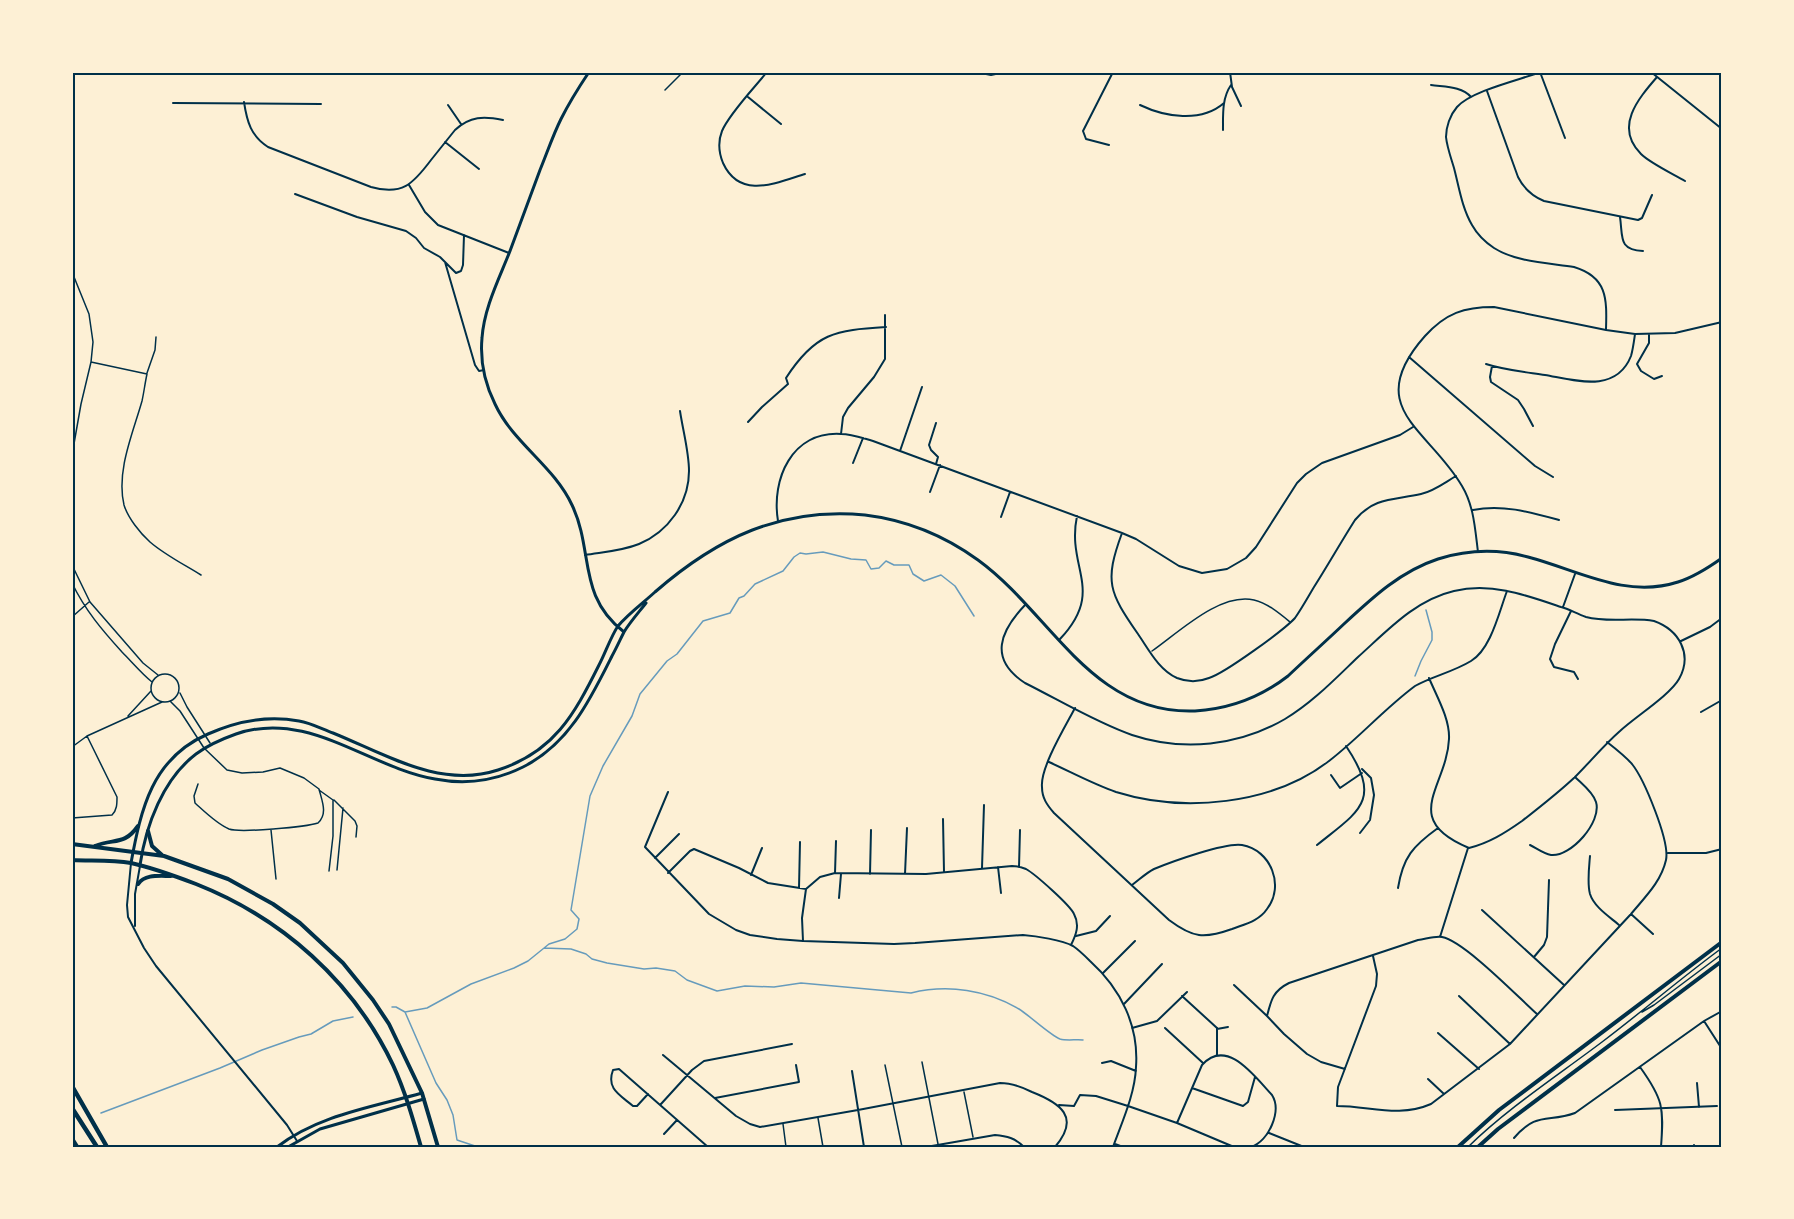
<svg xmlns="http://www.w3.org/2000/svg" width="1794" height="1219" font-family="'DejaVu Sans',sans-serif">
<style>
.lines{fill:none;stroke-linecap:round;stroke-linejoin:round}
.stream{stroke:#669bbc;stroke-width:1.5}
.service{stroke:#003049;stroke-width:1.5}
.minor{stroke:#003049;stroke-width:2}
.tertiary{stroke:#003049;stroke-width:3}
.secondary{stroke:#003049;stroke-width:4}
.primary{stroke:#003049;stroke-width:4}
.motorway{stroke:#003049;stroke-width:4.5}
.neatline{fill:none;stroke:#003049;stroke-width:2}
</style>
<rect width="100%" height="100%" fill="#fdf0d5"/>
<g class="lines">
<path class="stream" d="M1415,676L1421,661L1432,640V632L1426,610
M544,948L571,949L586,954L592,959L607,963L644,969L656,968L675,971L687,980L717,991L745,986L774,987L801,983L911,993C948,984 987,990 1019,1009C1030,1016 1050,1035 1060,1039C1067,1041 1077,1039 1083,1040
M392,1007H396L405,1012L436,1083L447,1100L453,1115L457,1140L478,1147
M405,1012L427,1008L471,984L514,968L528,961L549,944L565,939L577,929L579,919L571,910L590,796L603,766L632,716L640,694L667,661L677,654L703,621L730,613L739,598L744,596L755,584L783,571L794,557L800,553L806,554L823,552L851,559L866,560L871,569L879,568L886,561L894,565H909L913,574L924,581L941,575L955,586L974,616
M101,1113L220,1068L262,1050L299,1037L311,1034L333,1021L353,1017"/>
<path class="service" d="M665,90L683,72
M72,272L89,314L93,342L91,362L81,404L72,455
M91,362L147,374C145,383 144,392 142,401C133,433 116,471 124,505C128,518 140,533 150,542C165,555 185,565 201,575
M147,373L155,350L156,337
M72,565L90,602L143,663L158,675
M72,583C85,610 102,630 122,652C132,662 141,673 152,682
M72,617L89,602
M1152,651C1178,633 1220,592 1254,600C1267,603 1279,613 1290,622
M151 688a14 14 0 1 1 28 0a14 14 0 1 1-28 0Z
M180,693L187,707L210,743
M170,701L180,711L204,748L227,770L242,773L263,772L280,768L304,778L319,789C322,801 328,814 318,823C306,827 240,833 229,829C217,824 205,812 195,803L194,796L198,784
M128,716L151,691
M72,747L87,736L162,702
M319,790L333,800V836L329,871
M334,800L355,821L357,826L356,837
M72,818L112,815C117,810 117,804 117,797L87,736
M271,830L276,879
M337,870L343,808
M1642,1012L1654,1005L1722,954
M922,1062L938,1144
M885,1065L902,1147
M964,1092L973,1137
M818,1118L823,1147
M783,1124L786,1147
M1468,1147C1508,1108 1557,1076 1602,1042C1643,1011 1681,978 1722,948"/>
<path class="minor" d="M767,72C755,87 729,114 722,131C718,141 719,153 723,163C740,200 776,183 805,174
M976,72L991,75L1005,72
M1230,72L1232,87L1241,106
M1540,72L1565,138
M1541,72C1519,80 1471,91 1457,107C1450,115 1446,127 1446,137C1447,147 1451,158 1454,168C1459,187 1462,208 1472,225C1477,234 1485,242 1494,248C1516,262 1548,263 1574,267C1607,277 1607,298 1606,329
M1651,72L1722,129
M1657,77C1638,99 1614,127 1641,154C1650,163 1673,174 1685,181
M1431,85C1444,87 1462,86 1471,97
M1487,91L1518,177C1524,189 1532,196 1544,201L1638,220L1642,218L1652,195
M748,97L781,124
M244,102C247,122 251,136 268,147L371,187C402,196 413,184 431,160C439,150 447,140 455,130C470,116 484,116 503,120
M173,103L321,104
M448,105L461,124
M1140,105C1165,117 1201,123 1224,103
M1223,130C1223,114 1222,98 1231,85
M445,142L479,169
M1109,145L1086,139L1083,131L1113,72
M409,185L425,212L438,225L509,253
M295,194L357,217L406,231L416,238L424,248L440,257L456,273L461,271L463,265L464,235
M1620,217C1623,237 1618,250 1643,251
M445,262L475,365L479,371L484,370
M1649,335V343L1637,364L1641,371L1654,379L1662,376
M1409,357L1535,466L1553,477
M1486,364C1504,370 1525,372 1545,375C1574,380 1616,394 1631,356C1633,349 1634,341 1635,334
M1492,366L1490,377L1491,382L1518,400L1524,409L1533,426
M748,422L762,407L788,384L786,378C815,333 835,330 886,327
M936,423L929,445L931,450L938,457L936,464
M841,434L843,417L848,408L874,377L885,359V315
M900,451L922,387
M853,463L863,438
M930,492L940,465
M1473,510C1502,504 1530,512 1559,520
M1001,517L1010,492
M778,521C771,479 792,431 841,434C852,434 862,438 873,441L1122,533L1136,539L1179,566L1202,573L1227,569L1246,558L1256,547L1297,483L1306,474L1322,463L1400,435L1413,427
M1122,533C1104,582 1109,592 1138,634C1149,650 1159,670 1177,678C1187,682 1199,682 1209,678C1225,673 1284,630 1295,618C1302,608 1308,597 1314,587C1328,565 1341,542 1355,520C1374,497 1394,500 1421,494C1434,491 1444,483 1456,476
M1478,552C1475,529 1474,506 1462,486C1429,429 1361,408 1425,336C1446,313 1464,307 1494,307L1606,330L1635,334L1675,333L1722,322
M585,555C603,552 622,551 639,544C668,532 689,503 689,471C689,452 683,431 680,411
M1026,604C1000,631 988,659 1025,683C1059,700 1097,723 1132,735C1183,752 1239,746 1285,719C1312,703 1335,679 1358,657C1387,631 1415,600 1454,591C1491,582 1526,595 1561,607C1569,609 1577,614 1586,617C1608,623 1632,617 1654,621C1679,630 1693,654 1679,679C1670,695 1635,717 1620,731C1604,745 1590,762 1575,777C1558,793 1540,807 1522,821C1505,833 1489,843 1469,848C1399,819 1447,787 1449,739C1450,719 1437,697 1429,678
M1563,607L1575,574
M1571,611L1555,644L1550,659L1554,667L1574,672L1578,679
M1060,639C1106,590 1066,569 1077,516
M1681,641L1710,627L1722,618
M1075,708C1065,727 1040,768 1042,787C1042,798 1047,805 1054,813L1169,920C1193,938 1204,939 1232,929C1245,924 1259,921 1267,909C1285,886 1271,850 1242,845C1226,842 1171,862 1154,869C1146,873 1139,880 1132,885
M1701,712L1722,700
M1049,762C1071,772 1093,784 1116,792C1183,813 1272,805 1329,761C1359,738 1384,709 1415,686C1433,676 1453,672 1471,661C1491,649 1499,612 1507,591
M1331,775L1340,788L1362,773
M668,792L645,847L709,914L736,930L750,935L777,939L803,941L894,944L915,943L1023,935C1036,936 1062,940 1073,946C1079,950 1085,956 1090,961C1121,989 1139,1026 1136,1067C1135,1094 1122,1122 1113,1147
M943,819L944,872
M1360,833L1370,820L1374,795L1371,778L1362,769
M1317,845C1359,811 1383,801 1346,746
M1530,845C1536,848 1544,854 1551,855C1571,857 1602,822 1596,802C1593,792 1582,784 1575,777
M1668,853H1706L1722,849
M1590,856C1589,868 1587,883 1590,894C1594,907 1610,917 1619,925
M655,858L679,834
M131,863L127,905L128,917L144,948L156,966L287,1125L297,1141
M998,867L1001,893
M1019,867L1020,830
M982,868L984,805
M668,873L690,851L694,849L739,868L768,883L806,889
M835,873L836,841
M870,874L871,830
M905,874L907,828
M751,875L762,848
M799,888L800,842
M1398,888C1403,857 1413,846 1438,828
M839,898L841,874
M1482,910L1564,985
M1631,914L1653,934
M135,926V894L140,866
M1076,936L1096,931L1110,916
M1440,937L1468,848
M803,941L802,918L806,889L820,877L835,873L926,874L1012,866C1017,866 1021,867 1026,869C1035,874 1070,905 1074,914C1080,925 1076,935 1071,945
M1373,956L1377,974L1376,986L1338,1087L1337,1106C1370,1106 1399,1118 1431,1104L1510,1044L1631,914C1645,897 1661,882 1666,860C1670,841 1644,779 1632,764C1625,756 1616,749 1607,742
M1534,957L1544,945L1547,937L1549,880
M1103,973L1135,941
M1234,985L1267,1016
M1182,996L1217,1028V1055
M1459,996L1510,1044
M1124,1004L1162,964
M1704,1021L1722,1049
M1132,1028L1157,1021L1187,992
M1165,1028L1203,1063
M1217,1029L1228,1027
M1438,1033L1479,1069
M663,1055L736,1116L750,1124L760,1127L858,1110L1000,1083C1012,1083 1022,1087 1032,1092C1060,1103 1081,1117 1055,1147
M1102,1063L1111,1061L1136,1071
M1640,1067C1663,1099 1664,1107 1661,1147
M1345,1069L1321,1062L1307,1054L1284,1034L1267,1016C1271,1000 1273,991 1289,983L1418,940C1426,939 1434,936 1442,937C1464,941 1518,997 1537,1014
M852,1071L864,1147
M1428,1079L1444,1094
M1697,1083L1699,1107
M1192,1088L1243,1106L1248,1102L1255,1077
M648,1094L637,1106H633C620,1095 606,1089 613,1070L619,1069L708,1147
M715,1098L799,1082L796,1065
M661,1104L692,1070L704,1061L792,1044
M1059,1105L1074,1106L1080,1095L1096,1096L1128,1106L1177,1123L1234,1147
M1615,1110L1717,1106
M1177,1123L1202,1065C1227,1037 1255,1077 1272,1095C1282,1111 1269,1141 1251,1147
M1269,1133L1304,1147
M664,1134L677,1120
M1514,1138C1537,1111 1548,1123 1575,1113L1704,1021L1722,1011
M1115,1144L1123,1147
M926,1147L995,1135C1007,1136 1015,1138 1024,1147
M1694,1147V1145"/>
<path class="tertiary" d="M589,72C579,87 569,103 561,119C553,135 547,153 540,170C530,197 520,224 510,251C499,279 484,308 482,338C480,360 485,384 495,404C513,443 554,466 572,505C594,551 577,596 624,632
M131,863C141,809 152,758 208,734C237,721 267,715 299,721C311,723 322,729 333,733C385,754 440,789 498,770C554,752 574,715 599,665C605,654 611,636 618,626C628,614 643,603 655,592C717,538 781,507 865,515C906,520 945,536 978,560C1051,613 1091,715 1195,711C1230,709 1261,697 1288,676C1307,658 1326,641 1345,623C1373,597 1401,571 1438,559C1467,550 1499,549 1528,557C1578,570 1625,599 1678,582C1694,577 1708,568 1722,558
M140,865C146,825 163,779 196,754C208,745 222,739 236,734C308,709 367,767 435,779C466,785 495,781 523,767C569,744 590,700 612,656C616,649 620,640 624,632C630,622 639,612 646,603
M277,1147C318,1115 373,1107 422,1093
M288,1147L320,1129L424,1099"/>
<path class="secondary" d="M148,831L152,846L162,855
M72,844L164,856L228,879L273,904L300,923L343,963L373,1000L389,1024L422,1093L438,1147
M95,846C114,838 124,846 138,826
M72,860C91,861 112,860 131,863C154,868 175,876 196,884C282,918 353,981 393,1065C405,1091 413,1119 421,1147
M138,884C145,874 159,876 171,876"/>
<path class="primary" d="M1458,1147L1499,1110L1722,942
M1478,1147L1498,1129L1722,961"/>
<path class="motorway" d="M72,1086L107,1147
M72,1108L97,1147
M72,1139L77,1147"/>
</g>
<rect width="1794" height="1219" fill="none" stroke="#fdf0d5" stroke-width="147"/>
<rect x="74" y="74" width="1646" height="1072" class="neatline"/>
</svg>
